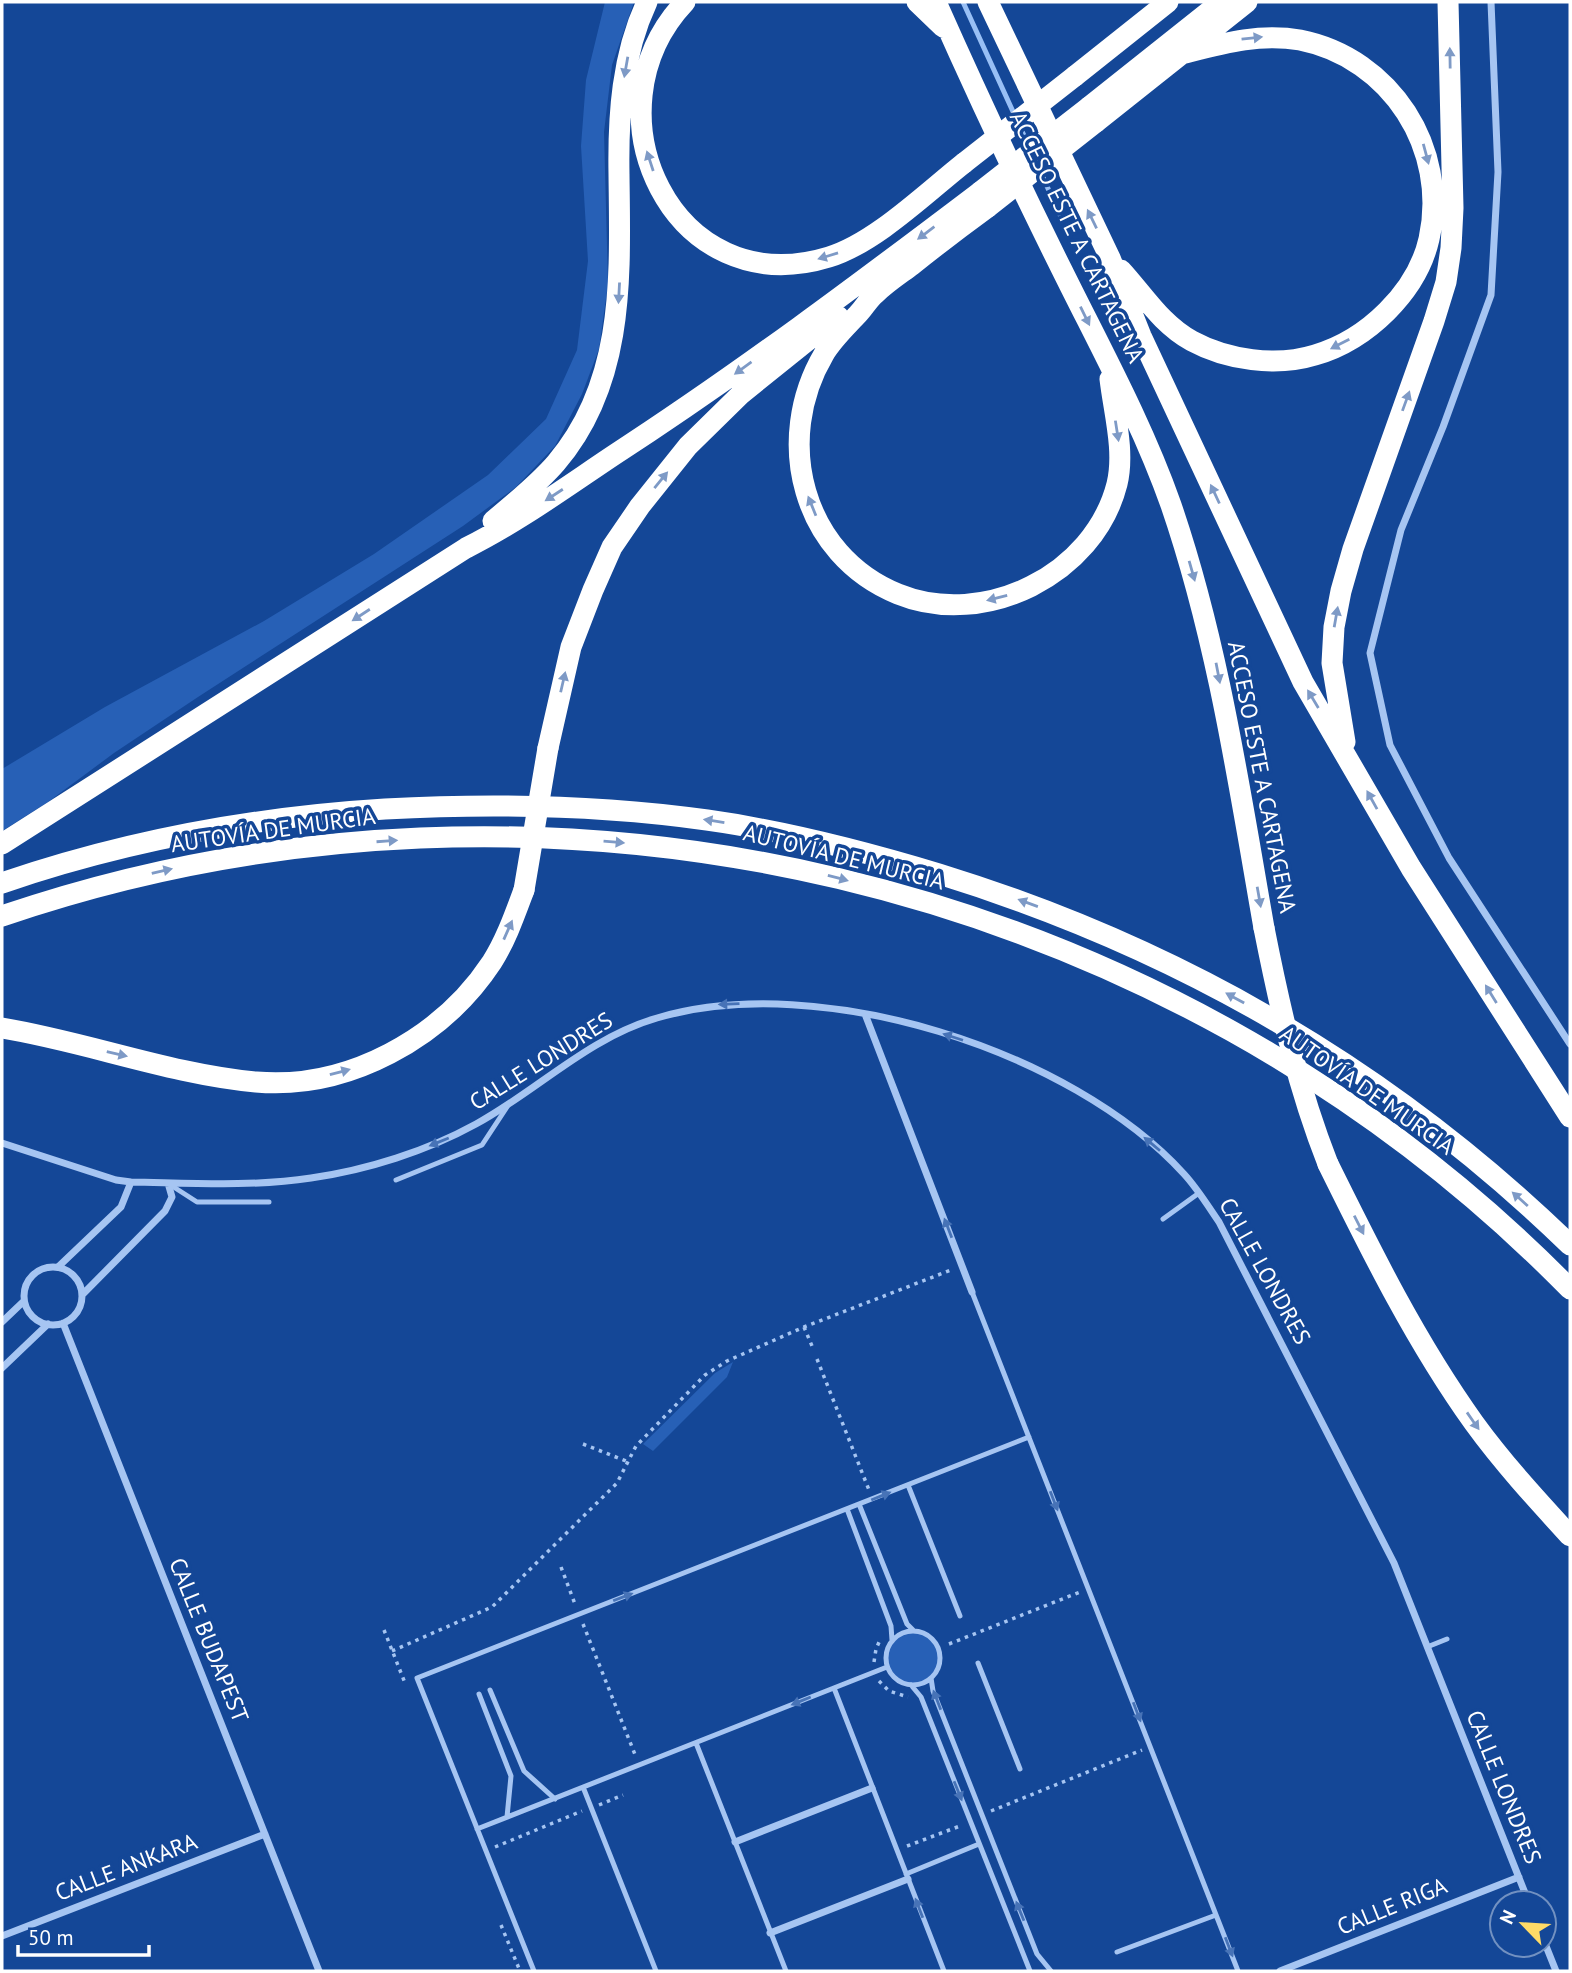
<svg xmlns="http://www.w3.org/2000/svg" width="1572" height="1973" font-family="'PT Sans',sans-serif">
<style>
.green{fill:#2760b6}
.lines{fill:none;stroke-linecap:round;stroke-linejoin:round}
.stream{stroke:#98bff5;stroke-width:5}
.path{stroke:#a6c5f2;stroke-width:3.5;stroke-dasharray:3.5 5;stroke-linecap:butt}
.lane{stroke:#a6c5f2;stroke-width:5}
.street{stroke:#a6c5f2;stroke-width:7}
.highway{stroke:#fff;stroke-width:21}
.highway-bridge{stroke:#fff;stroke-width:21}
.oneway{fill:#7e9ac6}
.oneway2{fill:#4773b7}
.labels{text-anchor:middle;stroke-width:7;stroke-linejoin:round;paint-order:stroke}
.street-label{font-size:23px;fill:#fff;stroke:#144797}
</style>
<rect width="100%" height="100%" fill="#144797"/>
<path class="green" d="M605,2H634L612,65L604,132L608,284L599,349L582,394L555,446L516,487L463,526L198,697L114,753L48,802L2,831V769L105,707L264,621L374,554L488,475L546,419L577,350L588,261L581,146L586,80Z
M733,1362L727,1377L653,1451L643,1444L715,1373Z
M886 1658a27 27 0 1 1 54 0a27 27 0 1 1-54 0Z"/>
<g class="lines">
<path class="stream" d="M963,2L1015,116
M1019,125L1030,148
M1041,173L1060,215"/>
<path class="path" d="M804,1327L812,1346
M817,1359L869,1490
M583,1444L626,1461
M561,1567L575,1604
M583,1624L636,1757
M384,1630L405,1683
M949,1644L1080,1592
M392,1651L492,1607L617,1483L636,1446L705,1375L727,1361L804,1327L951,1270
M874,1662L876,1649L880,1640
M879,1681L889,1691L908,1697
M599,1805L623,1795
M991,1811L1142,1750
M907,1846L960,1826
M495,1847L582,1811
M501,1925L520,1971"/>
<path class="lane" d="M396,1180L482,1145L507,1107
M169,1184L197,1202H269
M1163,1219L1199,1193
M972,1292L1238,1971
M908,1485L960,1616
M859,1504L907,1624L913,1630
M847,1509L891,1626L892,1640
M886 1658a27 27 0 1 1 54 0a27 27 0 1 1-54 0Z
M1427,1647L1447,1639
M978,1663L1020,1769
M931,1678L933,1691L1037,1954L1051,1971
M911,1685L921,1697L1030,1971
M834,1688L944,1971
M490,1690L524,1771L555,1799
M479,1694L511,1776L507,1817
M696,1743L786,1971
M583,1787L656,1971
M477,1829L887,1667
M906,1874L979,1844
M1117,1952L1216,1915
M534,1971L417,1678L1029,1437"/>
<path class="street" d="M1491,2L1498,172L1491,295L1443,427L1401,530L1370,653L1390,745L1449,858L1570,1044
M865,1014L972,1292
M2,1143L116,1180L131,1182C190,1183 252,1187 311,1178C367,1170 427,1151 476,1124C538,1090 588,1038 657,1018C819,970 1071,1050 1184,1174C1197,1188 1208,1206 1219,1222L1394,1563L1529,1903
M58,1267L121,1207L131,1182
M24 1296a29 29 0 1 1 58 0a29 29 0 1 1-58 0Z
M82,1295L165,1211L172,1197L168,1183
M2,1322L24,1301
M63,1323L319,1971
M2,1368L48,1324
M735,1842L872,1788
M770,1933L908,1879
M2,1936L265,1834
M1544,1941L1556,1971
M1280,1971L1519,1877"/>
<path class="highway" d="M685,2C582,111 673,305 829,257C875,243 926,193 964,163
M917,2L943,27
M936,2C976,92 1018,182 1062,270C1100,347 1142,423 1171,505C1218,642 1239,786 1264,928
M988,2L1110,258L1141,336L1303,682L1411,868L1570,1117
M1075,76L1168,2
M1089,107L1221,2
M1096,122L1247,2
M988,207C962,226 937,245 912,265C900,274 886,283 875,294C868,300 864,308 858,314C846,327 833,339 824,354C773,440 802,555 898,594C984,629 1094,575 1117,484C1125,451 1114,413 1110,379
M1121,270C1144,295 1161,324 1192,341C1227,360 1276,367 1315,355C1367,340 1417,292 1429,239C1449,149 1391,58 1300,40C1260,33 1224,43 1185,53
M493,521C515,502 537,485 556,463C626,381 620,274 619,174C618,115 622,55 647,2
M1345,742L1332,663L1334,627L1341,591L1353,549L1434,321L1446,282L1451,248L1453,208L1448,2
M548,748L571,647L593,590L612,547L640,506L688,446L741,394L838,316
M2,844L466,548C518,522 566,487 614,455C740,373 860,283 980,192
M2,883C125,841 255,817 385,809C493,803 600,805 707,820C786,831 863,851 939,874C1179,948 1390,1070 1570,1245
M2,916C547,730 1167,878 1570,1289
M2,1028C87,1042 170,1074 256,1082C348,1090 442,1038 492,962C506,940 515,914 524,890
M1328,1164C1372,1253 1416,1342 1474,1423C1503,1463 1537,1500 1570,1536"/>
<path class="highway-bridge" d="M964,163L1075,76
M980,192L1089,107
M988,207L1096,122
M524,890L548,748
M1264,928C1280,1009 1298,1088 1328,1164"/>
</g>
<defs><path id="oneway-solid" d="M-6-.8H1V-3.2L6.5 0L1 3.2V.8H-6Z" transform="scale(1.75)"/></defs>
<g class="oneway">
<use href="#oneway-solid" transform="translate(1252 38) rotate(-6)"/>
<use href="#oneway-solid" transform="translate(1450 58) rotate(-91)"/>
<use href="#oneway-solid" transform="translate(626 67) rotate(100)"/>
<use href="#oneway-solid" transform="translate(1426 154) rotate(75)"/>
<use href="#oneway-solid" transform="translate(650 161) rotate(-108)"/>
<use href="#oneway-solid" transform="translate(1092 219) rotate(-116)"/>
<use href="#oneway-solid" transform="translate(926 233) rotate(143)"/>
<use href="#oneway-solid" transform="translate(828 256) rotate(163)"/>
<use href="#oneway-solid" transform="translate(619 293) rotate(93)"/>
<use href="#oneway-solid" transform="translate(1085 316) rotate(64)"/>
<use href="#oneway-solid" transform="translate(1340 344) rotate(153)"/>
<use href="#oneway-solid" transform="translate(743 368) rotate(144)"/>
<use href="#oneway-solid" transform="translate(1406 401) rotate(-70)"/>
<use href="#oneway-solid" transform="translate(1117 431) rotate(81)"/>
<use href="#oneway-solid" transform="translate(661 480) rotate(-51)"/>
<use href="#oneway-solid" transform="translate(1215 494) rotate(-115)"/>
<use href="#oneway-solid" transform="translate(554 495) rotate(147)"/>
<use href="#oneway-solid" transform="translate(812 506) rotate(-112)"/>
<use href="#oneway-solid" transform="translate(1192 571) rotate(74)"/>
<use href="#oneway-solid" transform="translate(997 598) rotate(166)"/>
<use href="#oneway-solid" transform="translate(361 615) rotate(147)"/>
<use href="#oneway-solid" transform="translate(1336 617) rotate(-80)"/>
<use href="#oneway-solid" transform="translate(1218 673) rotate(79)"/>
<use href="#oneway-solid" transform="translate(563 682) rotate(-77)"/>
<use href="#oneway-solid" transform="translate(1313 699) rotate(-121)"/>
<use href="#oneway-solid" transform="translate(1372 800) rotate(-119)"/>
<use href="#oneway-solid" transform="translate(714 821) rotate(-171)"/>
<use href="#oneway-solid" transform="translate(387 841) rotate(-4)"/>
<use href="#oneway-solid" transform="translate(614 842) rotate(5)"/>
<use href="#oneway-solid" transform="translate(162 871) rotate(-13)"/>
<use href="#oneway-solid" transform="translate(838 878) rotate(15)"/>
<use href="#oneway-solid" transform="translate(1259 897) rotate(80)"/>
<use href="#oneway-solid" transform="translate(1028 903) rotate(-160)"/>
<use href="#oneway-solid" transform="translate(508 930) rotate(-66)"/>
<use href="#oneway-solid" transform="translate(1491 994) rotate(-122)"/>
<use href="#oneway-solid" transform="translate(1235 998) rotate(-151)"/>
<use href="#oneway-solid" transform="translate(117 1054) rotate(13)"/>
<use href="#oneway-solid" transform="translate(340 1072) rotate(-15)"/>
<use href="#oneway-solid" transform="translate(1520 1199) rotate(-138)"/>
<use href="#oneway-solid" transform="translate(1359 1225) rotate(63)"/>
<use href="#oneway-solid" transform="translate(1473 1421) rotate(55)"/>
</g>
<g class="oneway2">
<use href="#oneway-solid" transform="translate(729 1004) rotate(178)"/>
<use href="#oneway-solid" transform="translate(953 1037) rotate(-162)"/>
<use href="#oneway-solid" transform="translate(439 1142) rotate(158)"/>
<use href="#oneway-solid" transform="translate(1152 1144) rotate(-140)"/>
<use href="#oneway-solid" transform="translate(948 1228) rotate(-111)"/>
<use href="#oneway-solid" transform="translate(881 1496) rotate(-22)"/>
<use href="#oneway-solid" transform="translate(1054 1501) rotate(69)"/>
<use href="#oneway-solid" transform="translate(623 1597) rotate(-21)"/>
<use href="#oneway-solid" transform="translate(937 1700) rotate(-111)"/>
<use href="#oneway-solid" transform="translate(801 1701) rotate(158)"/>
<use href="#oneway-solid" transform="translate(1137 1712) rotate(69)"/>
<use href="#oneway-solid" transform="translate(958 1791) rotate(68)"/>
<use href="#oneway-solid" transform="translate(919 1908) rotate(-111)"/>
<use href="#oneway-solid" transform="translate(1020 1911) rotate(-112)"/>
<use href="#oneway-solid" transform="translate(1229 1947) rotate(69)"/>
</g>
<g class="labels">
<g class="street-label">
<text transform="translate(1077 237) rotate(64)" y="8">ACCESO ESTE A CARTAGENA</text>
<text transform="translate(1262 777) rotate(79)" y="8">ACCESO ESTE A CARTAGENA</text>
<text transform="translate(273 830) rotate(-8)" y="8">AUTOVÍA DE MURCIA</text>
<text transform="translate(844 857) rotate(14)" y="8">AUTOVÍA DE MURCIA</text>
<text transform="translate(541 1061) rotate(-32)" y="8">CALLE LONDRES</text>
<text transform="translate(1367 1090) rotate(35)" y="8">AUTOVÍA DE MURCIA</text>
<text transform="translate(1265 1271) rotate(61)" y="8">CALLE LONDRES</text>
<text transform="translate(209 1640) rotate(68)" y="8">CALLE BUDAPEST</text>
<text transform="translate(1504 1787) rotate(68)" y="8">CALLE LONDRES</text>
<text transform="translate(126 1867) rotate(-21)" y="8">CALLE ANKARA</text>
<text transform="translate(1392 1906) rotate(-22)" y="8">CALLE RIGA</text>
</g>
</g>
<rect width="1572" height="1973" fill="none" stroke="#ffffff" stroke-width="7"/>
<g transform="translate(1523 1924) rotate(295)"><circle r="33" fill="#144797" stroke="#7291c1" stroke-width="2"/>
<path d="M0-5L12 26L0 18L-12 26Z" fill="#ffdb67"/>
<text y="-10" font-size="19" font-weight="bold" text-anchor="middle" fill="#ffffff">N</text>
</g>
<path d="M18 1945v10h131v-10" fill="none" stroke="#ffffff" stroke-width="3.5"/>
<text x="28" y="1945" font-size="21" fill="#ffffff" stroke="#144797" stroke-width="5" paint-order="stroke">50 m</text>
</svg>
